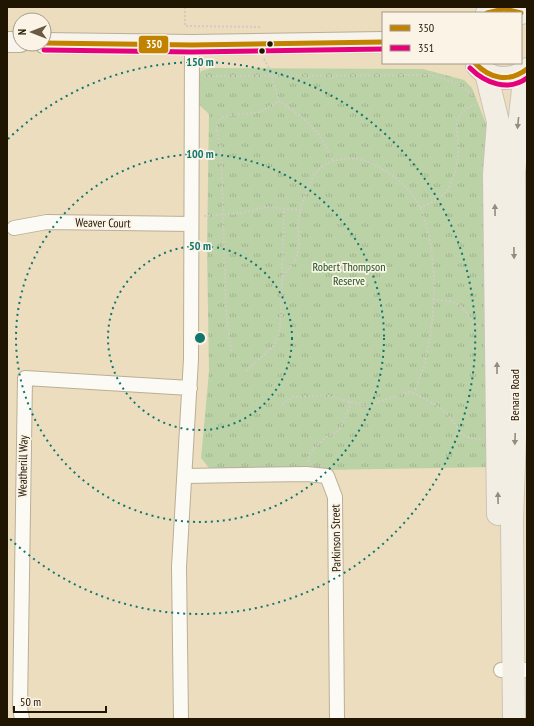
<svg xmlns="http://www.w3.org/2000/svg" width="534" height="726" font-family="'PT Sans Narrow',sans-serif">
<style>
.grass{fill:url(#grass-tufts)}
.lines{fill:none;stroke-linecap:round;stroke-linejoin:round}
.minor-casing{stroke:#bbae94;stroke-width:16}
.secondary-casing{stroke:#bbae94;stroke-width:22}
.primary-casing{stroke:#cbc4b5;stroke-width:24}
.path{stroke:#d1ccc3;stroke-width:2;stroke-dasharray:2 2;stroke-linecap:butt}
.minor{stroke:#fcfaf5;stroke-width:14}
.secondary{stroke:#f7f4ed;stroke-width:20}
.primary{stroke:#f3eee4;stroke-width:22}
.bus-1-casing{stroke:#faf3e6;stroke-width:8}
.bus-2-casing{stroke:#faf3e6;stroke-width:8}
.bus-1{stroke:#c18200;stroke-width:5}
.bus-2{stroke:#e5007d;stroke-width:5}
.oneway{fill:#948c7d}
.ring{fill:none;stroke:#0f766e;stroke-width:2;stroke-dasharray:2 4}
.bus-dot{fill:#201500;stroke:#faf3e6;stroke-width:1.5}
.labels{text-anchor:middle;stroke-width:3.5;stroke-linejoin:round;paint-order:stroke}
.street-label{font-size:12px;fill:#201500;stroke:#faf3e6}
.park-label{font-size:12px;fill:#19541f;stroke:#faf3e6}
.centre{fill:#0f766e;stroke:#faf3e6;stroke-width:2}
.ring-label{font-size:12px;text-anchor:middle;font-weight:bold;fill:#0f766e;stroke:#faf3e6;stroke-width:3.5;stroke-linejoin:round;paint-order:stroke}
.line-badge{stroke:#faf3e6;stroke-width:1.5}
.badge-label{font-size:11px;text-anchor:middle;font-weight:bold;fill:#fff}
</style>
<defs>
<pattern id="grass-tufts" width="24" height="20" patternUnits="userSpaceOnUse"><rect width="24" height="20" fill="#bad2a6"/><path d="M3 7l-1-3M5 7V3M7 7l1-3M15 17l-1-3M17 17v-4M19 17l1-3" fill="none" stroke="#a0b38d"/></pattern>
</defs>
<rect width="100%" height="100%" fill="#ecddbf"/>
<path class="grass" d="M211,68L423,69L464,80L472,88L486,124L489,152L493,467L212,472L201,458L209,372L207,249L209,114L197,103V81L201,71Z"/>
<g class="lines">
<g class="minor-casing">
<path id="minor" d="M14,228L47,222L191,224
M186,476L306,474L327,476L335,497L337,719
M501,670H527
M22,719L20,708L25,378L190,388
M181,719L179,567L191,359L192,45"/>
</g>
<g class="secondary-casing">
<path id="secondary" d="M7,42H20
M44,43L192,45L383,42"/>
</g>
<g class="primary-casing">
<path id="primary" d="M487,13C499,8 509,7 521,13
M477,65C489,80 512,83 527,69
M486,73L498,122L494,174L498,514
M514,719L512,521L515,435L514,172L525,71"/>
</g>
<path class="path" d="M185,7V26L261,27
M264,59L269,68L279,101L303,118L319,134L333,160
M204,76L429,75C446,79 460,83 473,96
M420,208C430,203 442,198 448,189C452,181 458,165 458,156C461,131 446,116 476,104
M204,216L241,213L266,207L300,210
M282,277L284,208
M433,299C460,302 461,303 475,326L480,325
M231,351L226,309L221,150C216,125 210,116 241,114C246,113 252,114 257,113C264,110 272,105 279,101
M246,371L274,346C284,326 280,303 282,281C283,272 295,264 297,255C300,245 298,232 298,222C300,208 309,178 319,169C332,157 355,156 371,163C390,172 412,188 421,209C438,255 437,309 426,356C424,369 418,381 414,393
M282,404L293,397L325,395L366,406L409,392C415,393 442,408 445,412C460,426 456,439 481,439
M308,462L309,454L326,437L339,431L345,419L350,402"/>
<use href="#minor" class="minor"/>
<use href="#secondary" class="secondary"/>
<use href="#primary" class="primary"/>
<g class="bus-1-casing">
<path id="bus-1" d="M487,13L504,9L521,13
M44,43L192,45L383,42
M475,63C490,79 509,83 527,69"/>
</g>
<g class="bus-2-casing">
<path id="bus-2" d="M44,50L192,52L383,49
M470,68C485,83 508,92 527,78"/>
</g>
<use href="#bus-1" class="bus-1"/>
<use href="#bus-2" class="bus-2"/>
</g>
<defs><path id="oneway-solid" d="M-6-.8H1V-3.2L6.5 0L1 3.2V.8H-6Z"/></defs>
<g class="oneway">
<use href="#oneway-solid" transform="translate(518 123) rotate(96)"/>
<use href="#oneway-solid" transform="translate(495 210) rotate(-91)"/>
<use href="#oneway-solid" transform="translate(514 253) rotate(89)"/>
<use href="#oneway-solid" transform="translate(497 368) rotate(-90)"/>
<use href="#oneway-solid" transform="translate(515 439) rotate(92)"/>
<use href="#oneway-solid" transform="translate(498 498) rotate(-91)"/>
</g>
<g class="ring">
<circle cx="200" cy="338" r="92"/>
<circle cx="200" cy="338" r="184"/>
<path d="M8 139A276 276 0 1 1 8 537"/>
</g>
<g class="bus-dot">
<circle cx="270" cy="44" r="3.5"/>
<circle cx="262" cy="51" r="3.5"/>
</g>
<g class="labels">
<g class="street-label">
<text transform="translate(103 223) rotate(1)" y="4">Weaver Court</text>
<text transform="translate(515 395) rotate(-90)" y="4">Benara Road</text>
<text transform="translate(23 466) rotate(-89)" y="4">Weatherill Way</text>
<text transform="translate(336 538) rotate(-91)" y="4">Parkinson Street</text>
</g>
<g class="park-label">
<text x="349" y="271">Robert Thompson<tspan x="349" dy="14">Reserve</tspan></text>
</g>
</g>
<circle cx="200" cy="338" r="6" class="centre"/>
<g class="ring-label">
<text x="200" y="66">150 m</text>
<text x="200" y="158">100 m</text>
<text x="200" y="250">50 m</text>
</g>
<rect class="line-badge" x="138" y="35" width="31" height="19" rx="4" fill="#c18200"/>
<g class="badge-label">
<text x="154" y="48">350</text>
</g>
<rect width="534" height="726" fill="none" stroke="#201500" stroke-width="16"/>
<rect x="382" y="12" width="140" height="52" fill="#faf3e6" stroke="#a39a8a"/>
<rect x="390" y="25" width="20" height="6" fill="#c18200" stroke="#a39a8a"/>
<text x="418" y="32" font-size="12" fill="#201500">350</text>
<rect x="390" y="45" width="20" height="6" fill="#e5007d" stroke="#a39a8a"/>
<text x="418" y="52" font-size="12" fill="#201500">351</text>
<g transform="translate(32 32) rotate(270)"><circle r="19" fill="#faf3e6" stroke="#a39a8a"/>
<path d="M0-3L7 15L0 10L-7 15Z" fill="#675b43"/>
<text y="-6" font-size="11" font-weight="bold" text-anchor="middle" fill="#201500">N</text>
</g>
<path d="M14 706v6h92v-6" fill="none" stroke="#201500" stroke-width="2"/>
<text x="20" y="706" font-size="12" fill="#201500" stroke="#faf3e6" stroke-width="3" paint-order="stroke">50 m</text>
</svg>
